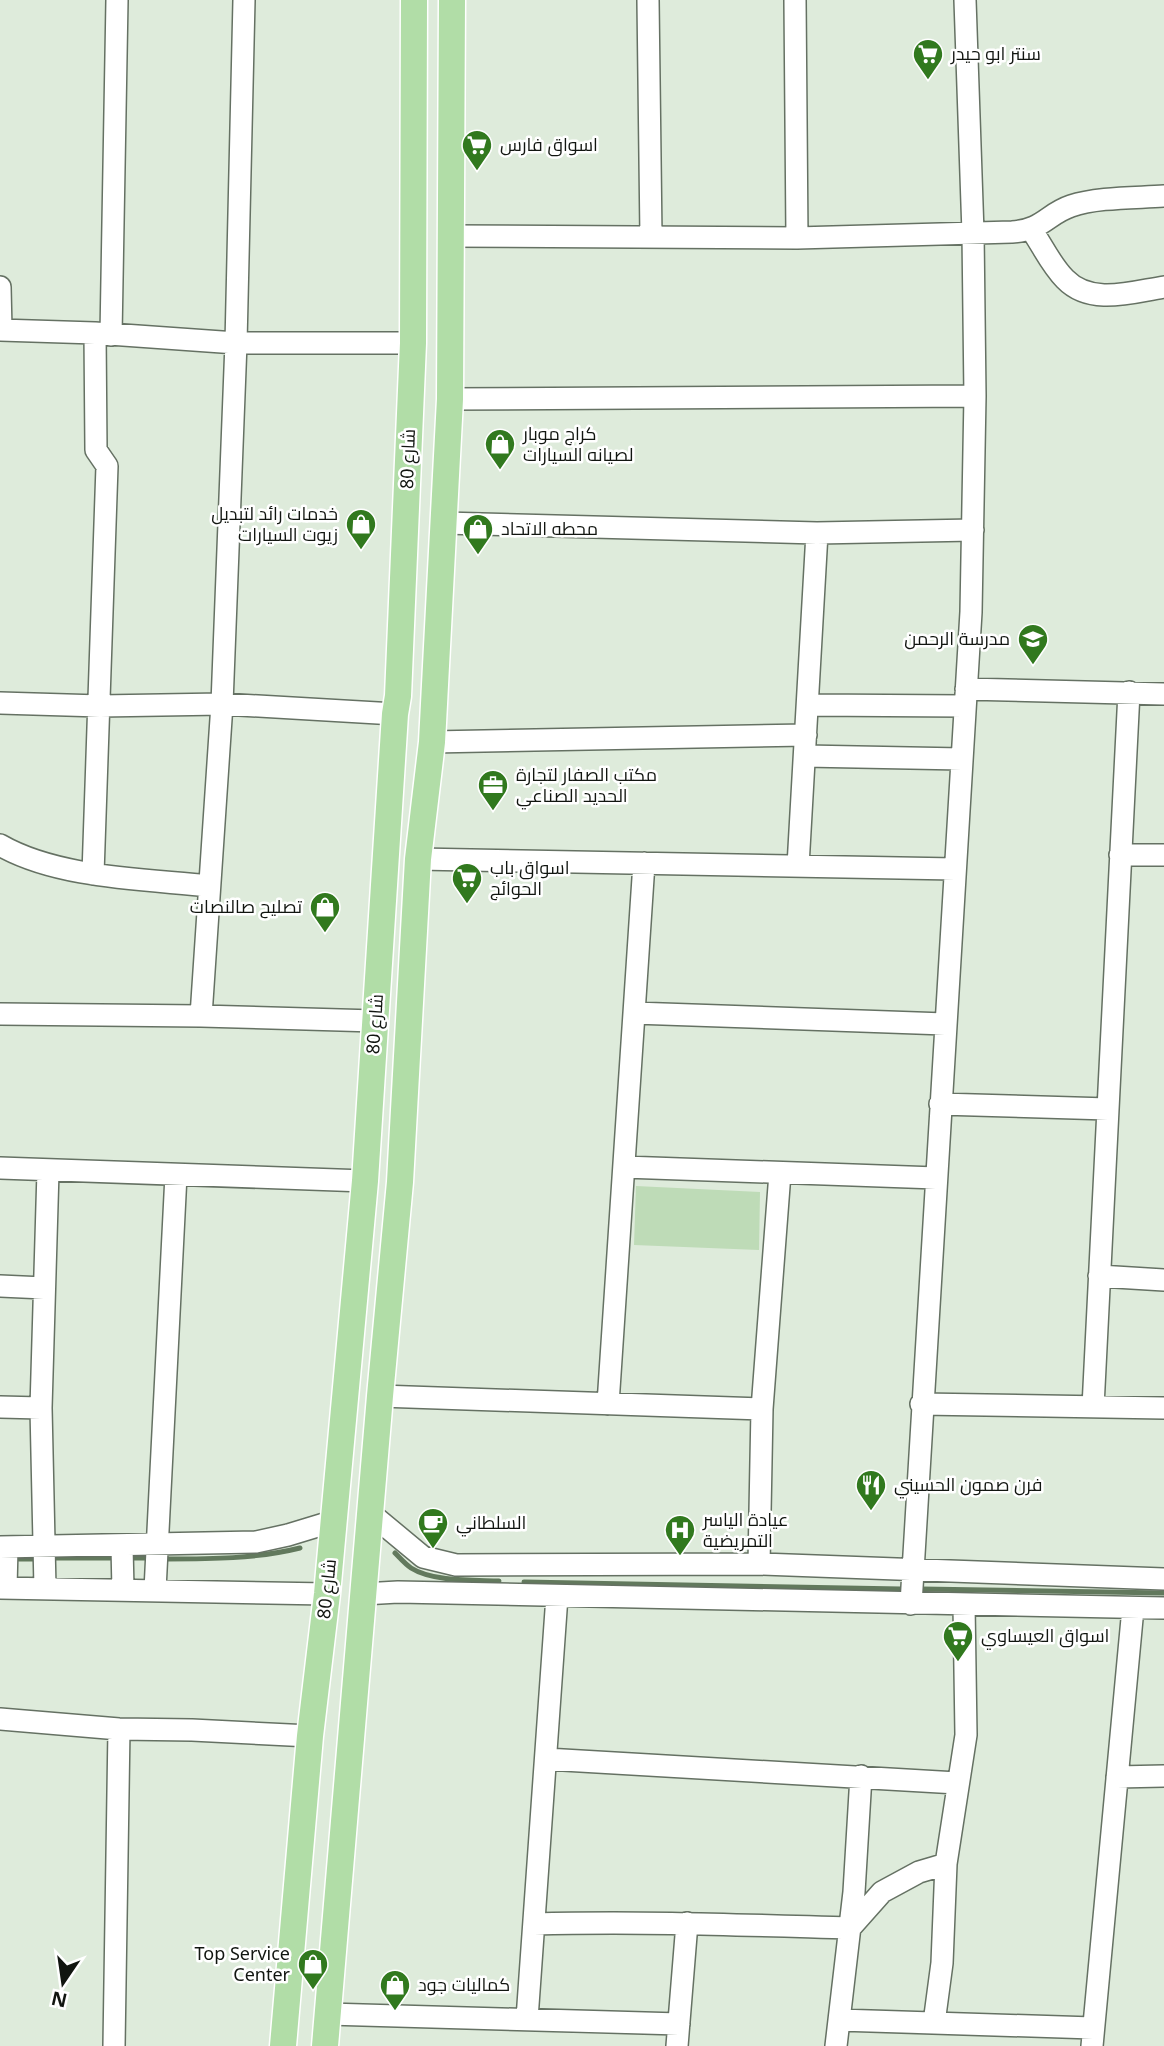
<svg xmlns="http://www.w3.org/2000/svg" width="1164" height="2046" font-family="'Noto Sans',Cairo,sans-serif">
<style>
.green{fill:#bedbb7}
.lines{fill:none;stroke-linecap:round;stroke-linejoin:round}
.stream{stroke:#62795d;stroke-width:5}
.minor-casing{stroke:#657163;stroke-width:24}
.major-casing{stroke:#fff;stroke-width:29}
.minor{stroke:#fff;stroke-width:21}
.major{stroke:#b1dda7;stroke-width:26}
.labels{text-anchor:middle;stroke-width:5;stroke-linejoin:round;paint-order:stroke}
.poi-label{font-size:18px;fill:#111510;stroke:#fff;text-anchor:start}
.street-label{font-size:18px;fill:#111510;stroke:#fff}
</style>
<rect width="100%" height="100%" fill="#deebdb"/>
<path class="green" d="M636,1186L760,1192L759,1250L634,1245Z"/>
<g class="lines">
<path class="stream" d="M395,1553C400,1558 405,1564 411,1568C433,1582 474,1580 499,1581
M55,1558H110
M132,1558H145
M19,1559H37
M166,1559C211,1559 255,1559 300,1548
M524,1582L901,1589
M921,1589L1164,1593"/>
<g class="minor-casing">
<path id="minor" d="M648,0L651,237
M795,0L797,238
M1031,229C1042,245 1051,265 1065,279C1091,306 1132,292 1164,287
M450,236L797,238L1012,232C1043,230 1047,214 1071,206C1097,197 1137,198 1164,196
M0,287L1,330
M0,330L95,333L236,343H413
M111,335L117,0
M450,399L975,396
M444,523L817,533L973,530
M966,689L1164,694
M0,703L100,706L222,704L395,714
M808,705L965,706
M432,742L806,735
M805,756L962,759
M0,845C57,878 144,879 209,886
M1120,855H1164
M418,859L955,869
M798,866L817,533
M93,874L107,466L96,450L95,333
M634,1013L945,1024
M0,1014L201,1016L375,1021
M201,1016L222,704L236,343L244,0
M940,1104L1108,1109
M624,1167L936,1178
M0,1168L365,1181
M1099,1276L1164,1280
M0,1286L44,1288
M380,1396L762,1409
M608,1404L644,863
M921,1404L1164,1408
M0,1407L41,1408
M1093,1407L1129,692
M370,1513L423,1557L456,1565L759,1564L1164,1579
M122,1546L123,1590
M0,1547L256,1542L288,1535L334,1521
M759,1564L762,1409L780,1173
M0,1588L327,1594
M6,1588L7,1547
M45,1588L41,1408L48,1171
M155,1590L176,1175
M363,1594L398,1592L1164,1608
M911,1604L971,612L975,396L973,233L965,0
M0,1719L119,1729L192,1730L310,1736
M546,1759L957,1783
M1117,1777L1164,1776
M534,1924C640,1921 744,1925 850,1928L882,1892L919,1872L946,1864L966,1735L964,1605
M328,2014L679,2024
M527,2019L557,1596
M839,2020L1093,2028
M934,2023L942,1963L946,1864
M114,2046L119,1729
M677,2046L687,1923
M836,2046L854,1892L861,1776
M1092,2046L1133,1608"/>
</g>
<g class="major-casing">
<path id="major" d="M283,2046L310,1736L327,1594L365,1181L395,714L398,696L413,343L414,0
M325,2046L380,1396L400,1182L418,859L432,742L450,399L452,0"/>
</g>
<use href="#minor" class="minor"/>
<use href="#major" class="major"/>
</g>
<defs>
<g id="supermarket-pin" transform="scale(1.575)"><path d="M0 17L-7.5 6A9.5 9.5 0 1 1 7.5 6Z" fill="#31791e" stroke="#fff"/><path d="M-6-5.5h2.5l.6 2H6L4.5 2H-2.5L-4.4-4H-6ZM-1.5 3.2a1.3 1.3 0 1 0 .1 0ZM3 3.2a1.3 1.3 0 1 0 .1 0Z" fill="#fff"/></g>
<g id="shop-pin" transform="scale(1.575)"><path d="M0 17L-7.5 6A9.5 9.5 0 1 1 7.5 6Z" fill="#31791e" stroke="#fff"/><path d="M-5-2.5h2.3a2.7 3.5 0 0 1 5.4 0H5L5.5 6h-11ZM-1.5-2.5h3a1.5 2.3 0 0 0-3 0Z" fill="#fff"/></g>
<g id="school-pin" transform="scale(1.575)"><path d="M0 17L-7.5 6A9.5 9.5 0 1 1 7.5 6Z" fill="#31791e" stroke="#fff"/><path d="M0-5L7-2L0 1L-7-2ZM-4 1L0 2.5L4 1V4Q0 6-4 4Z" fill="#fff"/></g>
<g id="office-pin" transform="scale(1.575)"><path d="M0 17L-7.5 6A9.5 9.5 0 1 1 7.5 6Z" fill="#31791e" stroke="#fff"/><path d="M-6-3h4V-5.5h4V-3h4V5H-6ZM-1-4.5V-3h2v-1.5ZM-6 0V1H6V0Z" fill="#fff"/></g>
<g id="restaurant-pin" transform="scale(1.575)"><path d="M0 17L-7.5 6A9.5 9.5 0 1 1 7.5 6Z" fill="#31791e" stroke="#fff"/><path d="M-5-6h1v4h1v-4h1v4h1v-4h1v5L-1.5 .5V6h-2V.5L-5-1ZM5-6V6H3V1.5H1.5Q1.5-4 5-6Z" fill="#fff"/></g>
<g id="cafe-pin" transform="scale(1.575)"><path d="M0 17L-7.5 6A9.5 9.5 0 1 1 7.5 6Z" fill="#31791e" stroke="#fff"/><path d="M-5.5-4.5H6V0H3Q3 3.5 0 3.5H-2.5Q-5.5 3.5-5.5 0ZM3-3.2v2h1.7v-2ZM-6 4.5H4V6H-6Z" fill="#fff"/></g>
<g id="hospital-pin" transform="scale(1.575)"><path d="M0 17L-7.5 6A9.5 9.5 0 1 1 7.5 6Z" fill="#31791e" stroke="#fff"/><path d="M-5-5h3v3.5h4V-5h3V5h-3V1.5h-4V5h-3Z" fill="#fff"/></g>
</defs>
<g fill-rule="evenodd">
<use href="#supermarket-pin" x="928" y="54"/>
<use href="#supermarket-pin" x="477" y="145"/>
<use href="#shop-pin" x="500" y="444"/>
<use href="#shop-pin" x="361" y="524"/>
<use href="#shop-pin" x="478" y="529"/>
<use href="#school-pin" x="1033" y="639"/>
<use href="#office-pin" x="493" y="785"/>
<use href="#supermarket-pin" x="467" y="878"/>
<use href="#shop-pin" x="325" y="907"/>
<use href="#restaurant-pin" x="871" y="1485"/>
<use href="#cafe-pin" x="433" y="1523"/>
<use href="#hospital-pin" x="680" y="1530"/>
<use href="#supermarket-pin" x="958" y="1636"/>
<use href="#shop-pin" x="313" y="1964"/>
<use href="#shop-pin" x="395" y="1985"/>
</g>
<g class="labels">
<g class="poi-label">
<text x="951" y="60">سنتر ابو حيدر</text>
<text x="500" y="151">اسواق فارس</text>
<text x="523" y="440">كراج موبار<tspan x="523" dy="21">لصيانه السيارات</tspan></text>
<text x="338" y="520" text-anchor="end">خدمات رائد لتبديل<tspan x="338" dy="21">زيوت السيارات</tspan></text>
<text x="501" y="535">محطه الاتحاد</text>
<text x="1010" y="645" text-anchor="end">مدرسة الرحمن</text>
<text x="516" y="781">مكتب الصفار لتجارة<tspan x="516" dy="21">الحديد الصناعي</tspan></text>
<text x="490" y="874">اسواق باب<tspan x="490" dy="21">الحوائج</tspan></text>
<text x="302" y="913" text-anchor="end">تصليح صالنصات</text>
<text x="894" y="1491">فرن صمون الحسيني</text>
<text x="703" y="1526">عيادة الياسر<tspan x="703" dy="21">التمريضية</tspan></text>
<text x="456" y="1529">السلطاني</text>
<text x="981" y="1642">اسواق العيساوي</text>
<text x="290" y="1960" text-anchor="end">Top Service<tspan x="290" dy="21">Center</tspan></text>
<text x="418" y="1991">كماليات جود</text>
</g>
<g class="street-label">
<text transform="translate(408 459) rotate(-88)" y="6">شارع 80</text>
<text transform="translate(375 1024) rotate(-86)" y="6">شارع 80</text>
<text transform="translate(327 1589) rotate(-84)" y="6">شارع 80</text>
</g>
</g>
<g transform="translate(63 1983) rotate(193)" stroke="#ffffff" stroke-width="5" paint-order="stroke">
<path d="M0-5L12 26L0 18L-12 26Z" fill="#111510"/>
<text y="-10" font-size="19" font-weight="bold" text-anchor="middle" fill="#111510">N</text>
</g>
</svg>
